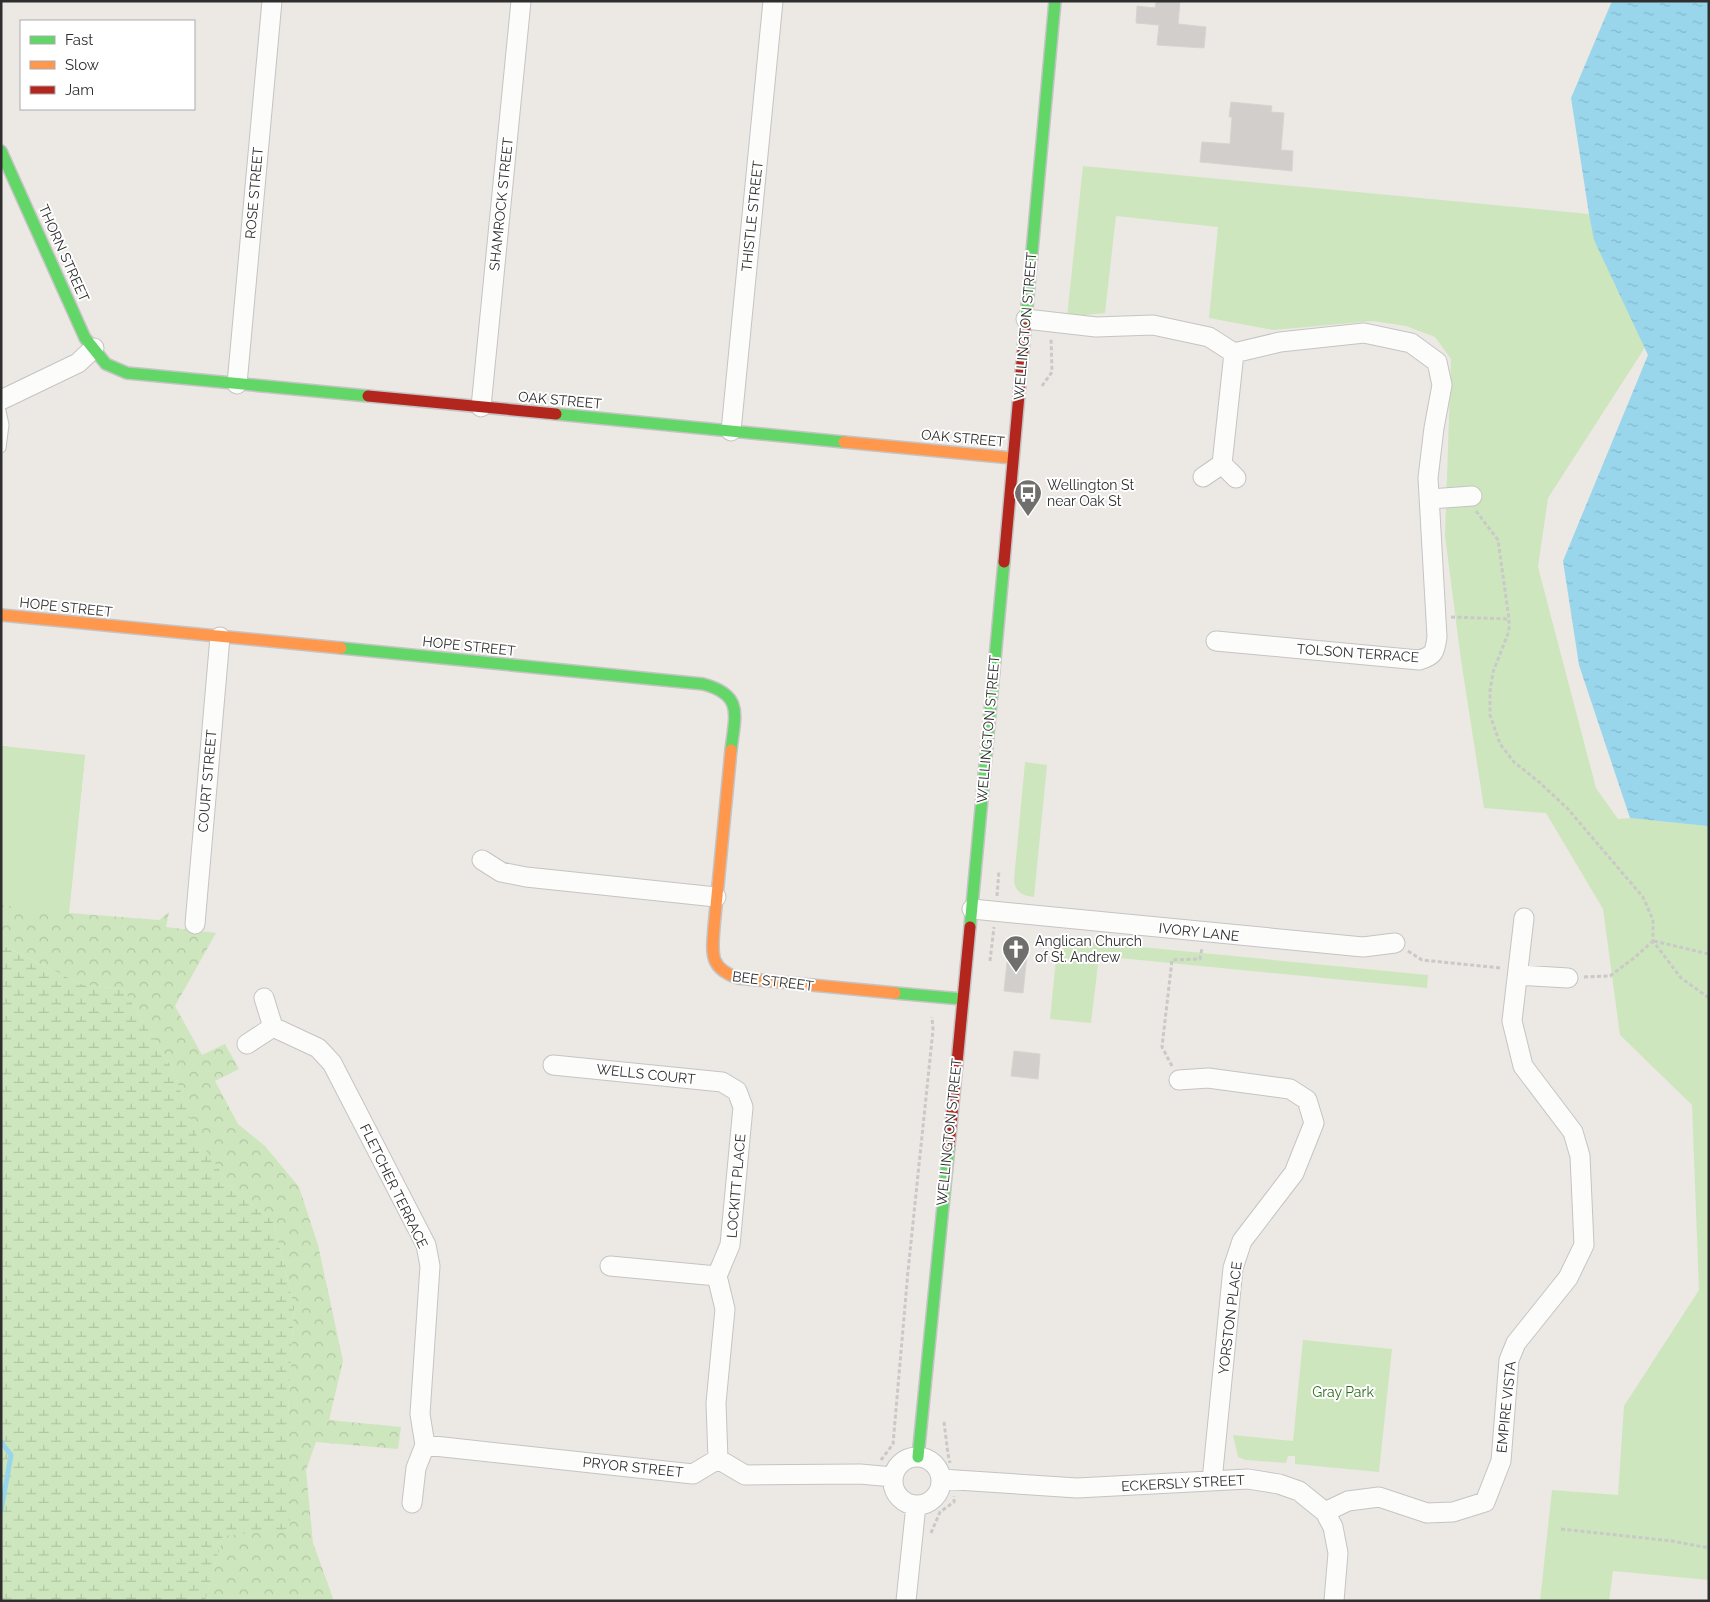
<svg xmlns="http://www.w3.org/2000/svg" width="1710" height="1602" font-family="Raleway,sans-serif">
<style>
.forest{fill:url(#forest-crowns)}
.wetland{fill:url(#wetland-marsh)}
.park{fill:#cee6be}
.water{fill:url(#water-ripples)}
.lines{fill:none;stroke-linecap:round;stroke-linejoin:round}
.stream{stroke:#99d6ec;stroke-width:5}
.building{fill:#d1cecb;stroke:#d7d4d0}
.lane-casing{stroke:#c5c4c5;stroke-width:11}
.street-casing{stroke:#c5c4c5;stroke-width:21}
.fast-casing{stroke:#c5c4c5;stroke-width:14}
.slow-casing{stroke:#c5c4c5;stroke-width:14}
.jam-casing{stroke:#c5c4c5;stroke-width:14}
.path{stroke:#c9c9c8;stroke-width:3;stroke-dasharray:4 2.5;stroke-linecap:butt}
.lane{stroke:#fcfcfb;stroke-width:9}
.street{stroke:#fcfcfb;stroke-width:19}
.fast{stroke:#63d668;stroke-width:11}
.slow{stroke:#ff974d;stroke-width:11}
.jam{stroke:#b3261e;stroke-width:11}
.labels{text-anchor:middle;stroke-width:4;stroke-linejoin:round;paint-order:stroke}
.street-label{font-size:14px;fill:#2e2e2e;stroke:#fff}
.poi-label{font-size:14px;fill:#2e2e2e;stroke:#fff;text-anchor:start}
.park-label{font-size:14px;fill:#2c6e1b;stroke:#fff}
</style>
<defs>
<pattern id="forest-crowns" width="20" height="18" patternUnits="userSpaceOnUse" patternTransform="scale(1.25)"><rect width="20" height="18" fill="#cee6be"/><path d="M2 6a3 3 0 1 1 6 0M12 15a3 3 0 1 1 6 0" fill="none" stroke="#b1c6a4"/></pattern>
<pattern id="wetland-marsh" width="20" height="14" patternUnits="userSpaceOnUse" patternTransform="scale(1.25)"><rect width="20" height="14" fill="#cee6be"/><path d="M1 5h8M5 5V1M11 12h8M15 12V8" fill="none" stroke="#b1c6a4"/></pattern>
<pattern id="water-ripples" width="26" height="14" patternUnits="userSpaceOnUse" patternTransform="scale(1.25)"><rect width="26" height="14" fill="#99d6ec"/><path d="M2 4q2-2 4 0t4 0M15 11q2-2 4 0t4 0" fill="none" stroke="#84b8cb"/></pattern>
</defs>
<rect width="100%" height="100%" fill="#ece8e4"/>
<path class="forest" d="M1,746L85,755L69,913L159,920L169,912L166,927L216,933L175,1006L202,1055L225,1044L239,1069L215,1081L238,1124L265,1146L299,1187L318,1245L343,1361L329,1420L401,1427L398,1449L316,1442L306,1470L313,1543L334,1601H205L223,1536L288,1412L294,1306L273,1221L234,1191L197,1139L173,1070L123,989L83,985L4,946H1Z"/>
<path class="wetland" d="M1,946H4L83,985L123,989L173,1070L198,1139L234,1191L273,1221L294,1306L288,1412L290,1529L223,1536L205,1601H1Z"/>
<path class="park" d="M1083,166L1589,214L1605,230L1649,317L1644,349L1548,498L1538,567L1596,788L1618,819L1631,818L1708,826L1709,829V1580L1613,1571L1609,1601H1540L1552,1490L1618,1495L1624,1406L1699,1290L1692,1105L1620,1035L1603,909L1546,813L1484,808L1461,660L1445,536L1451,359L1435,337L1406,326L1373,321L1274,330L1209,318L1218,227L1116,216L1105,313L1067,317Z
M1,746L85,755L69,913L1,905Z
M1025,762L1047,765L1034,897C1022,896 1015,892 1014,880Z
M1058,939L1428,975L1427,988L1099,956L1091,1023L1050,1019Z
M1303,1340L1392,1349L1379,1472L1295,1464V1456H1288L1286,1463L1246,1460L1238,1457L1233,1435L1293,1441Z"/>
<path class="water" d="M1612,1H1709V829L1707,826L1630,818L1579,665L1563,561L1648,355L1594,240L1589,214L1571,98Z"/>
<g class="lines">
<path class="stream" d="M1,1442L11,1455L1,1511"/>
</g>
<path class="building" d="M1156,1H1180L1178,24L1206,27L1204,48L1157,45L1159,25L1136,23L1137,6L1155,8Z
M1231,102L1272,106L1271,112L1284,113L1281,150L1293,151L1292,171L1200,162L1202,142L1230,144L1232,117H1229Z
M1008,953L1027,955L1023,993L1004,991Z
M1014,1051L1040,1054L1038,1079L1011,1076Z"/>
<g class="lines">
<g class="lane-casing">
<path id="lane" d="M1,411L4,425L1,448"/>
</g>
<g class="street-casing">
<path id="street" d="M1026,319L1096,327L1153,325L1209,337L1234,353L1280,342L1364,333L1411,343L1437,362L1442,385L1434,428L1428,478L1437,637C1435,652 1434,656 1419,660L1216,641
M237,384L272,1
M1,400L78,363L94,348
M481,407L521,1
M731,431L773,1
M1222,464L1234,353
M1203,477L1222,464L1236,478
M1430,499L1472,496
M482,860L501,872L526,877L716,897
M972,909L1363,947L1395,943
M195,924L220,637
M1518,975L1568,978
M273,1027L318,1048L332,1063L426,1245L430,1266L420,1414L425,1445L416,1468L412,1503
M247,1044L273,1027L264,998
M553,1065L722,1082L737,1091L743,1107L730,1245L717,1276L725,1309L716,1403L718,1459
M1179,1080L1208,1078L1290,1089L1307,1100L1314,1123L1294,1173L1242,1241L1233,1268L1212,1481
M610,1266L717,1276
M425,1445L693,1474L718,1459L745,1475L860,1474L893,1477
M893 1481a24 24 0 1 1 48 0a24 24 0 1 1-48 0Z
M941,1479L1077,1488L1248,1479L1279,1484L1299,1491L1325,1512L1333,1527L1338,1553L1334,1601
M1325,1512L1348,1501L1379,1497L1427,1513L1453,1512L1485,1502L1501,1461L1509,1360L1516,1343L1568,1278L1584,1245L1580,1156L1573,1132L1523,1066L1512,1021L1524,918
M906,1601L916,1505"/>
</g>
<g class="fast-casing">
<path id="fast" d="M1,151L85,338L106,364L127,373L368,396
M1025,328L1055,1
M556,414L844,442
M341,648L703,684C744,695 735,715 731,750
M970,927L1004,562
M895,993L962,999
M918,1457L949,1146"/>
</g>
<g class="slow-casing">
<path id="slow" d="M844,442L1012,458
M1,615L341,648
M731,750L714,927C712,954 709,968 738,978L895,993"/>
</g>
<g class="jam-casing">
<path id="jam" d="M368,396L556,414
M1004,562L1025,328
M949,1146L970,927"/>
</g>
<path class="path" d="M1042,386L1052,372L1051,338
M1476,511L1498,540L1509,619V631L1493,672L1490,691V715L1500,744L1514,762L1539,782L1567,808L1643,897L1653,920V941L1681,978L1709,998
M1451,617L1509,619
M997,896L999,870
M1654,941L1709,954
M1408,951L1422,960L1501,968
M990,961L994,927
M1584,977L1610,976L1634,958L1653,941
M1172,1066L1162,1047L1172,960L1200,959L1202,948
M944,1422L948,1454L950,1463
M881,1460L893,1444L908,1271L933,1030L932,1017
M1561,1529L1672,1541L1709,1548
M931,1533L940,1512L954,1502V1496"/>
<use href="#lane" class="lane"/>
<use href="#street" class="street"/>
<use href="#fast" class="fast"/>
<use href="#slow" class="slow"/>
<use href="#jam" class="jam"/>
</g>
<defs>
<g id="bus-pin" transform="scale(1.4375)"><path d="M0 17L-7.5 6A9.5 9.5 0 1 1 7.5 6Z" fill="#706f6e" stroke="#fff"/><path d="M-5-6H5V4H4V6H2V4H-2V6H-4V4H-5ZM-3.5-4V0h7V-4ZM-3.5 1.2v1.5H-2V1.2ZM2 1.2v1.5H3.5V1.2Z" fill="#fff"/></g>
<g id="church-pin" transform="scale(1.4375)"><path d="M0 17L-7.5 6A9.5 9.5 0 1 1 7.5 6Z" fill="#706f6e" stroke="#fff"/><path d="M-1.2-6h2.4v3.5h3.3v2.4h-3.3V6h-2.4V-.1h-3.3v-2.4h3.3Z" fill="#fff"/></g>
</defs>
<g fill-rule="evenodd">
<use href="#bus-pin" x="1028" y="493"/>
<use href="#church-pin" x="1016" y="949"/>
</g>
<g class="labels">
<g class="street-label">
<text transform="translate(254 193) rotate(-85)" y="5">ROSE STREET</text>
<text transform="translate(501 204) rotate(-84)" y="5">SHAMROCK STREET</text>
<text transform="translate(752 216) rotate(-84)" y="5">THISTLE STREET</text>
<text transform="translate(64 253) rotate(66)" y="5">THORN STREET</text>
<text transform="translate(1025 326) rotate(-85)" y="5">WELLINGTON STREET</text>
<text transform="translate(560 400) rotate(5)" y="5">OAK STREET</text>
<text transform="translate(963 438) rotate(5)" y="5">OAK STREET</text>
<text transform="translate(66 607) rotate(6)" y="5">HOPE STREET</text>
<text transform="translate(469 646) rotate(6)" y="5">HOPE STREET</text>
<text transform="translate(1358 653) rotate(4)" y="5">TOLSON TERRACE</text>
<text transform="translate(988 729) rotate(-85)" y="5">WELLINGTON STREET</text>
<text transform="translate(207 781) rotate(-85)" y="5">COURT STREET</text>
<text transform="translate(1199 932) rotate(6)" y="5">IVORY LANE</text>
<text transform="translate(773 981) rotate(7)" y="5">BEE STREET</text>
<text transform="translate(646 1074) rotate(6)" y="5">WELLS COURT</text>
<text transform="translate(949 1132) rotate(-84)" y="5">WELLINGTON STREET</text>
<text transform="translate(394 1186) rotate(64)" y="5">FLETCHER TERRACE</text>
<text transform="translate(736 1186) rotate(-85)" y="5">LOCKITT PLACE</text>
<text transform="translate(1230 1318) rotate(-83)" y="5">YORSTON PLACE</text>
<text transform="translate(1506 1407) rotate(-84)" y="5">EMPIRE VISTA</text>
<text transform="translate(633 1467) rotate(6)" y="5">PRYOR STREET</text>
<text transform="translate(1183 1483) rotate(-3)" y="5">ECKERSLY STREET</text>
</g>
<g class="poi-label">
<text x="1047" y="490">Wellington St<tspan x="1047" dy="16">near Oak St</tspan></text>
<text x="1035" y="946">Anglican Church<tspan x="1035" dy="16">of St. Andrew</tspan></text>
</g>
<g class="park-label">
<text x="1343" y="1397">Gray Park</text>
</g>
</g>
<rect width="1710" height="1602" fill="none" stroke="#2e2e2e" stroke-width="5"/>
<rect x="20" y="20" width="175" height="90" fill="#ffffff" stroke="#ababab"/>
<rect x="30" y="36" width="25" height="8" fill="#63d668" stroke="#ababab"/>
<text x="65" y="45" font-size="15" fill="#2e2e2e">Fast</text>
<rect x="30" y="61" width="25" height="8" fill="#ff974d" stroke="#ababab"/>
<text x="65" y="70" font-size="15" fill="#2e2e2e">Slow</text>
<rect x="30" y="86" width="25" height="8" fill="#b3261e" stroke="#ababab"/>
<text x="65" y="95" font-size="15" fill="#2e2e2e">Jam</text>
</svg>
